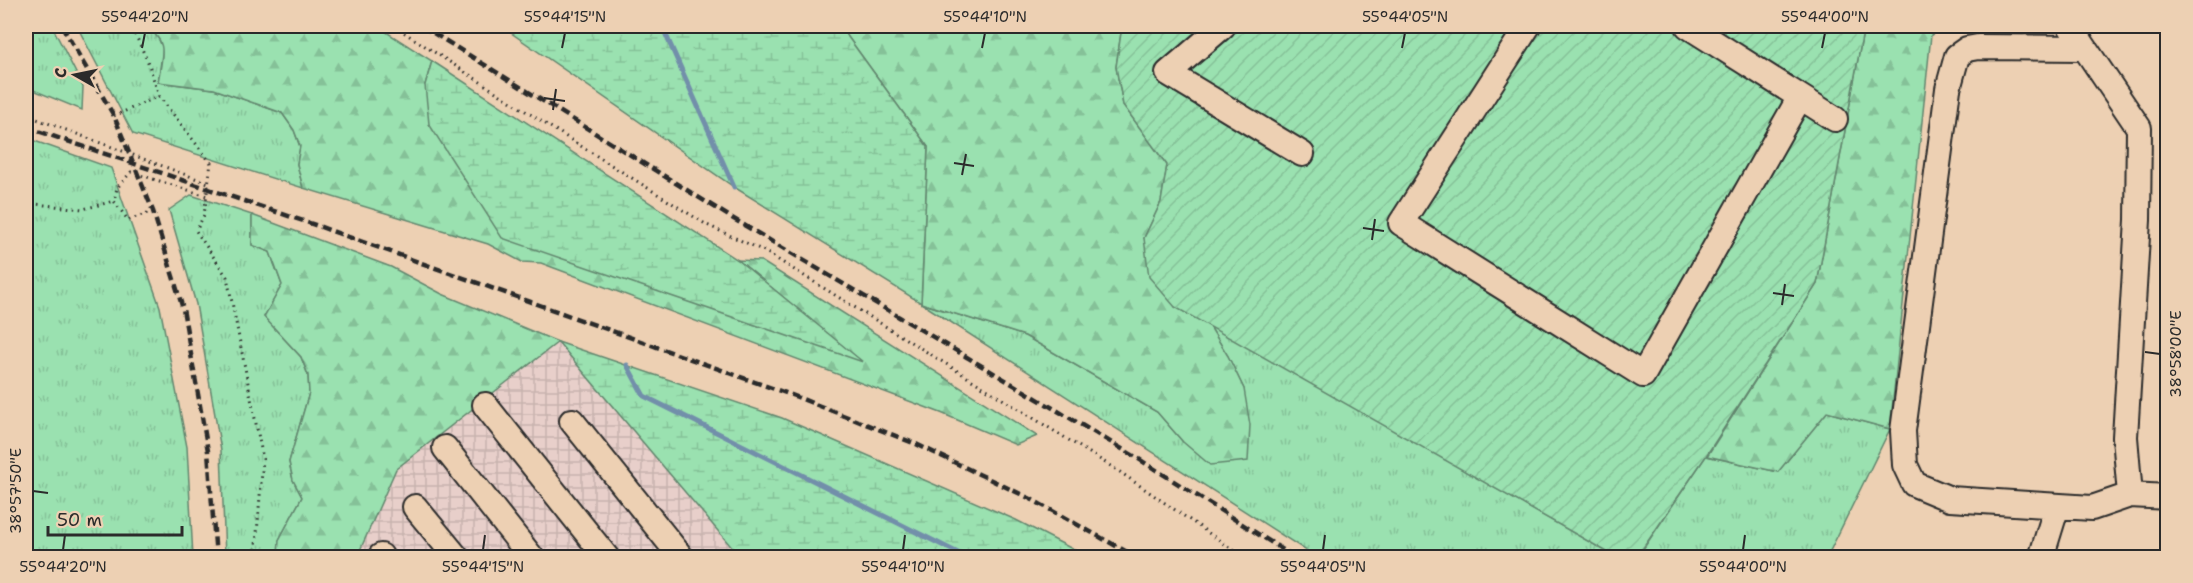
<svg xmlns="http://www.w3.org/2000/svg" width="2193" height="583" font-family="'Shantell Sans',sans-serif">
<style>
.industrial{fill:url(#industrial-grid)}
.grass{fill:url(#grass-tufts);stroke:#62866e;stroke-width:1.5}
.forest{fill:url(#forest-firs);stroke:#62866e;stroke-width:1.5}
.wetland{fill:url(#wetland-marsh);stroke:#62866e;stroke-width:1.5}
.garden{fill:url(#garden-furrows);stroke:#62866e;stroke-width:1.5}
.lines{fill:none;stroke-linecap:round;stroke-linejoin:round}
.stream{stroke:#728faa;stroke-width:5}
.minor-casing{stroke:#2b2b2b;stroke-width:28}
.path{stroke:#2b2b2b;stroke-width:3;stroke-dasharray:1.5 4.5;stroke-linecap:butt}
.minor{stroke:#edd0b3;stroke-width:24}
.rail{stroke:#2b2b2b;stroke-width:4.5;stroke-dasharray:9 4.5;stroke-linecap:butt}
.ticks{fill:none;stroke:#2b2b2b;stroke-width:2}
.neatline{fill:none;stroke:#2b2b2b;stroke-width:2}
.ticks-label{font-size:15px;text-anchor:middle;fill:#2b2b2b}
</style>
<defs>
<pattern id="industrial-grid" width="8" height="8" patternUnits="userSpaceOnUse" patternTransform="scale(1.5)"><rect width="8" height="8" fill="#e8cfca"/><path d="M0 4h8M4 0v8" fill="none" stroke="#c7b2ae"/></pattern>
<pattern id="grass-tufts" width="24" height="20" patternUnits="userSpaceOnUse" patternTransform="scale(1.5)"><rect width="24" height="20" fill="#9ae1b0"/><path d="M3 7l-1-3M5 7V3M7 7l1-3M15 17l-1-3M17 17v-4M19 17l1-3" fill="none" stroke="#85c198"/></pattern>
<pattern id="forest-firs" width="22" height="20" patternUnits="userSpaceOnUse" patternTransform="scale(1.5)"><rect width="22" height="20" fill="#9ae1b0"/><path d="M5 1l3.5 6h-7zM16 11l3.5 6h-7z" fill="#85c198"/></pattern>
<pattern id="wetland-marsh" width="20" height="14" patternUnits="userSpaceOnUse" patternTransform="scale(1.5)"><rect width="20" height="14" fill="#9ae1b0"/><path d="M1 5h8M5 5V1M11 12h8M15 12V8" fill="none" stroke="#85c198"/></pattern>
<pattern id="garden-furrows" width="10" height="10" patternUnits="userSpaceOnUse" patternTransform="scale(1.5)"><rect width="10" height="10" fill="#9ae1b0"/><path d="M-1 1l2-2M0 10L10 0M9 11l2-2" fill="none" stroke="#85c198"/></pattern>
</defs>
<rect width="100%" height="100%" fill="#edd0b3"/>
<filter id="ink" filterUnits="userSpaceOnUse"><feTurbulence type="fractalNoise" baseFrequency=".0167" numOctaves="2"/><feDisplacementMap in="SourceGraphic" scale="12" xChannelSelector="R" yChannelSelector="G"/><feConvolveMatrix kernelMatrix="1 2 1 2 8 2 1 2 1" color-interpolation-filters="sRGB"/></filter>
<g filter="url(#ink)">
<path class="industrial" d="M558,342L740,557L357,558L396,469Z"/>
<path class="grass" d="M26,26H52L83,87L82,110L26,87Z
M77,26H143L154,31L163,47L158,82L214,89L282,113L294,130L300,147L297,164L303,188L133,134Z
M26,138L111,168L160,307L187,447L193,557H32L26,547Z
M191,195L252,215V245L270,252L282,285L264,317L301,357L308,375L309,393L289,462L293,480L302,497L279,540L278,557H225L221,450L196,304L169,210Z
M921,303L1025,336L1157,412L1183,442L1244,389L1228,356L1209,325L1616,557H1316Z
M1827,412L1890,429L1827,557L1637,558L1706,456L1778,472Z"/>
<path class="forest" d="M143,26H377L432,61L425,85L861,361L738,260L761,261L1037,436L1016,445L941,413L541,263L522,262L488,244L303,188L297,164L300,146L294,130L282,113L214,89L158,82C162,57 170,39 143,26Z
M840,26H1122L1116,67L1123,105L1167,165L1161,202L1144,238L1175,307L1209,325L1228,356L1244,389L1250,425L1248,461L1210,465L1183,442L1157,412L1025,336L921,303L928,147Z
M1864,26H1946L1931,35L1890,429L1827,412L1778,472L1707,456L1817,284Z
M252,215L391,267L442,294L558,342L396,469L357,557H278L279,540L302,497L293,480L289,462L309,393L308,375L301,357L264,317L282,285L270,252L252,245Z"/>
<path class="wetland" d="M503,26H840L928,147L921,303L734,187L504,28Z
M432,61L738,260L863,362L502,238L429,124L425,85Z
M558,342L782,418L1016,520L1088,557H740Z"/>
<path class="garden" d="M1122,26H1864L1817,284L1706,456L1637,557H1616L1175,307L1149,277L1144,238L1161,202L1167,165L1123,105L1116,67Z"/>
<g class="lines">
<path class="stream" d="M662,26L734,187
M627,365L644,396L968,558"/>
<g class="minor-casing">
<path id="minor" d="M1223,26L1168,73L1302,154
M1528,26L1401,223L1643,375L1800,97
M1688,26L1835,119
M2070,26L2139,128L2138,220L2125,437L2130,495
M2084,48L1978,47L1967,49L1957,56L1948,89L1903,431L1905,465L1914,484L1950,499L2092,508L2130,495L2168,497
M485,405L607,558
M572,421L682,558
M445,448L532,558
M415,507L457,558
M381,556L382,558
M2041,558L2057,506"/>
</g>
<path class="path" d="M126,26L136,36L148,62L159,96L211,163L204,215L196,231L227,277L263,459L255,558
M394,26L544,123L707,225L764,251L1117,470L1245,558
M26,115L208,183
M114,116L159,96
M26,203L83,209L114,201
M153,211L128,220L114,201L117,188L131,172L207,196"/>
<use href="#minor" class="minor"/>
<path class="rail" d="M62,26L114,116L153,211L183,309L208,451L216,558
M422,26L732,218L1134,456L1296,558
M26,127L318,226L797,397L916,444L1029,498L1138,558"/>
</g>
</g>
<path class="ticks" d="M142,48L145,33M562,48L565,33M982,48L985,33M1402,48L1405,33M1822,48L1825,33M544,98L565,101M553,110L556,89M954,163L974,166M962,175L966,154M1363,228L1384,231M1372,240L1375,219M1773,293L1794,296M1782,305L1785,284M2145,352L2160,354M33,491L48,493M63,550L65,535M483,550L485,535M903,550L905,535M1323,550L1325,535M1743,550L1745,535"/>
<rect width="2193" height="583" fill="none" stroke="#edd0b3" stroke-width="66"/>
<g transform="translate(75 75) rotate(279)" stroke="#edd0b3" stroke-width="4.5" paint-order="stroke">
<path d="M0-4.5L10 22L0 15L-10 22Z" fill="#2b2b2b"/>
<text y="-9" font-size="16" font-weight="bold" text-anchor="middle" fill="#2b2b2b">С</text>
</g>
<path d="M48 526v9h134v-9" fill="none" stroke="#2b2b2b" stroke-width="3"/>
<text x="57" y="526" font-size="18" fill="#2b2b2b" stroke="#edd0b3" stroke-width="4.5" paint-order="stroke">50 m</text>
<rect x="33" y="33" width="2127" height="517" class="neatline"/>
<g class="ticks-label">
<text x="145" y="22">55°44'20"N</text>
<text x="565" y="22">55°44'15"N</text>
<text x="985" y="22">55°44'10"N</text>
<text x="1405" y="22">55°44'05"N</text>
<text x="1825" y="22">55°44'00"N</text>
<text transform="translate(2176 354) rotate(-90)" y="5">38°58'00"E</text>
<text transform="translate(16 491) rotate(-90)" y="5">38°57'50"E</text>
<text x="63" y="572">55°44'20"N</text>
<text x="483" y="572">55°44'15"N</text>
<text x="903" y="572">55°44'10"N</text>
<text x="1323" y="572">55°44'05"N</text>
<text x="1743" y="572">55°44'00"N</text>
</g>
</svg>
